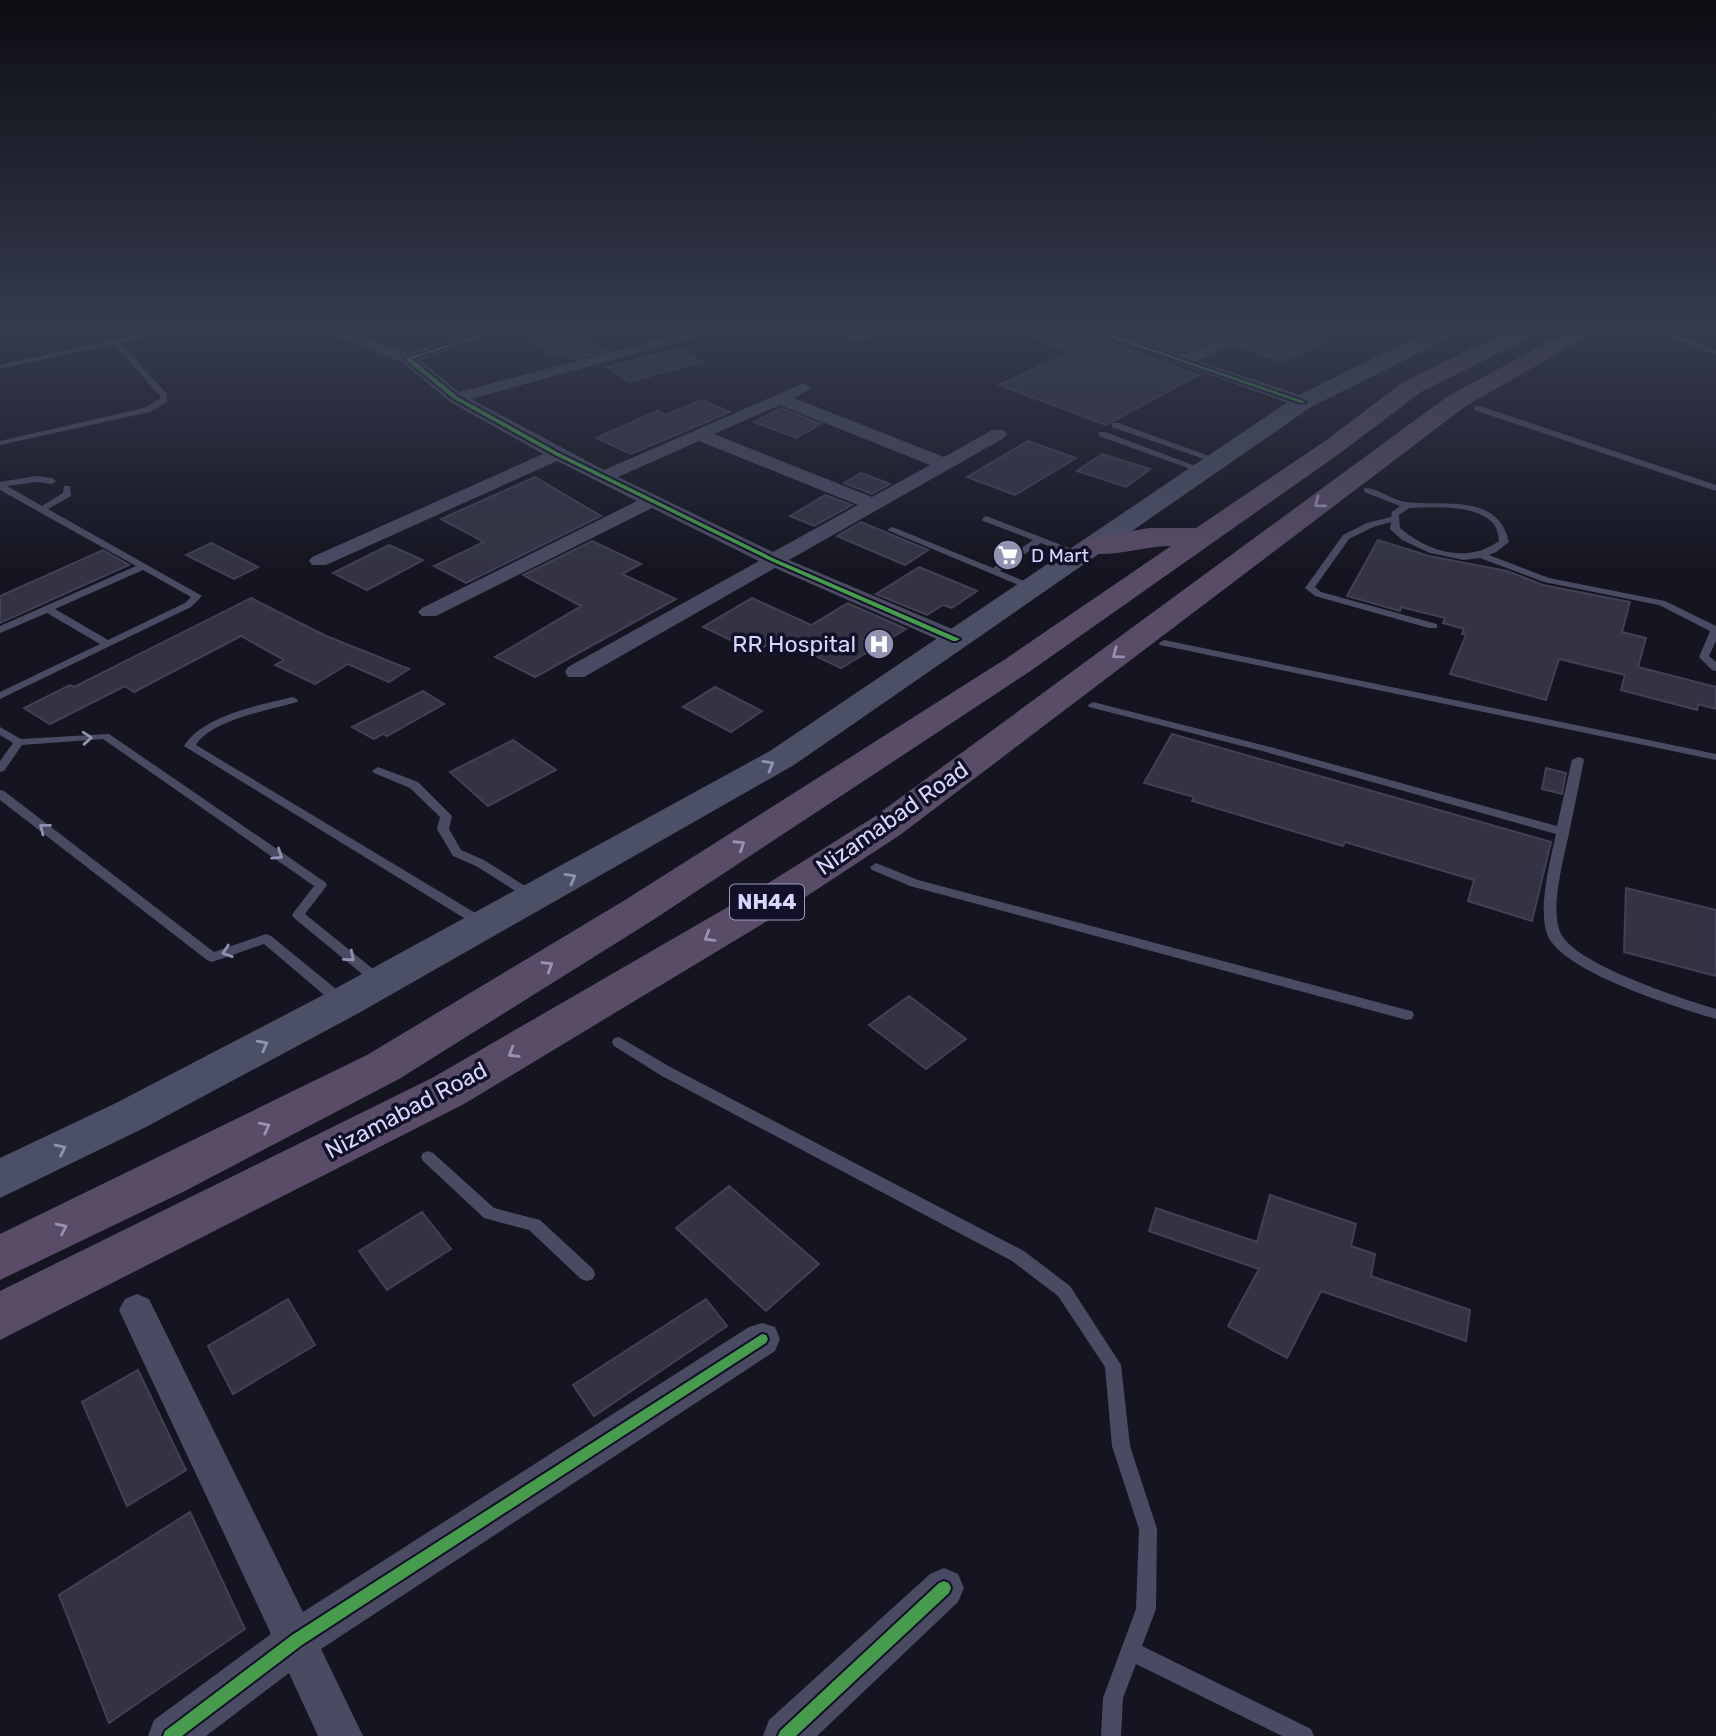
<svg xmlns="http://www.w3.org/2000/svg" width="1716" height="1736" font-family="Rubik,sans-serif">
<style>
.building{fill:#333343;stroke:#414055;stroke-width:2}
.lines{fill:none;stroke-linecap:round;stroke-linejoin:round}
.service{fill:#4a4b62;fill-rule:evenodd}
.minor{fill:#4a4b62;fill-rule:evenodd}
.secondary{fill:#4c5067;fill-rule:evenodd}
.trunk{fill:#584c66;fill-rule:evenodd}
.cycleway-casing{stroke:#111026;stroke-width:4}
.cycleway{fill:#469c4c;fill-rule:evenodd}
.oneway{stroke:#9791b2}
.oneway2{stroke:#9090b0}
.oneway3{stroke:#9193b2}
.labels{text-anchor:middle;stroke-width:7;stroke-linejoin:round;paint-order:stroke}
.far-poi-label{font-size:19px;fill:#d6d6fe;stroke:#111026;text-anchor:start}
.shield{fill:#111026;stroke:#9b9bbd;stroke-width:2}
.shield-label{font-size:21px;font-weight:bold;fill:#d6d6fe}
.poi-label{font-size:23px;fill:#d6d6fe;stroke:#111026;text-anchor:end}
.street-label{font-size:23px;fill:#d6d6fe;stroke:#111026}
</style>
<rect width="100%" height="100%" fill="#151521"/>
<path class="building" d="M515,328H569L605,351L573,359L562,352L552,355Z
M1011,328H1070L1199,375L1106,425L999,385L1069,352Z
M1140,328H1241L1182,352L1127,334Z
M1271,328H1349L1282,362L1236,346Z
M680,348L702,362L629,382L608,367Z
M702,400L730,412L631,454L596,438L657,411L666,415Z
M781,408L821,424L796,438L754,422Z
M1028,441L1076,458L1015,495L967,477Z
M1102,454L1150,469L1126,487L1077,471Z
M861,473L890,484L872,494L844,483Z
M535,477L601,516L466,583L434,566L484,542L441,519Z
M825,495L852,505L814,526L790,516Z
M861,522L928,550L905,565L837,536Z
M1378,540L1429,556L1507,571L1543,585L1630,602L1622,632L1646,638L1638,667L1716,687V709L1698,704L1697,710L1621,690L1625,675L1559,659L1546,700L1450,674L1466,635L1462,634L1464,629L1443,623L1445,618L1401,607L1400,611L1347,596Z
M592,541L641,564L622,574L676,599L535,677L495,657L581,606L523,575Z
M211,543L258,567L234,579L186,555Z
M389,545L423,560L367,590L333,573Z
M103,550L129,565L0,623V596Z
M919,567L977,591L952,608L943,605L927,615L876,594Z
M251,598L326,636L409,669L389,682L348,664L315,684L275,665L284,660L241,636L134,692L125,686L50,724L24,708L70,685L74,687Z
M752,598L811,625L848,603L906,629L841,668L778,638L756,652L703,627Z
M715,687L762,711L731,732L683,707Z
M423,691L444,704L387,736L383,734L374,739L352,727Z
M1172,734L1551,842L1532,921L1468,901L1474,880L1345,842L1343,846L1192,801L1194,797L1144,783Z
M513,740L556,770L488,806L450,772Z
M1546,768L1566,773L1562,794L1542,789Z
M1626,888L1716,910V976L1624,952Z
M909,996L966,1039L926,1069L869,1025Z
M729,1186L819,1264L766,1311L676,1228Z
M1270,1195L1356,1224L1351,1246L1375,1254L1371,1276L1470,1310L1466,1341L1321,1291L1287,1358L1228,1326L1259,1269L1149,1231L1156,1208L1257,1242Z
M422,1212L451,1249L387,1290L359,1251Z
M288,1299L315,1345L233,1394L208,1346Z
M706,1299L727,1326L594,1416L573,1385Z
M138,1370L186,1470L127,1506L82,1402Z
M190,1512L245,1629L109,1723L59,1595Z"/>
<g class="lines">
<path class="service" d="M167,328H180L120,343L167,394V402L150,412L0,445V441L144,408L160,399V396L114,344L0,369V365Z
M1647,328H1657L1716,350V355Z
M1474,406H1480L1716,485V491L1474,410Z
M1112,423H1118L1220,460L1213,462L1112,427Z
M1099,432H1105L1206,470L1199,472L1099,436Z
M36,476L52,478L56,481L52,484L36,482L7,486L42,506L63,493L64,486H70L71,496L48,509L202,596L191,607L0,699V692L100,644L47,613L0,633V626L136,566L0,490V482ZM143,570L191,597L185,603L108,640L55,609Z
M1364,488C1379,488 1391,500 1406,502C1443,507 1498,492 1509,542L1496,552L1489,555L1549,578L1665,601L1716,626V641L1709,656L1716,662V671L1712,670L1699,657L1710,631L1659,605L1544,582L1480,558L1464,560L1430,553L1402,540L1390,529L1391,522L1373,527L1349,539L1315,587L1321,592L1437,624V628H1429L1315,596L1305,588L1343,535L1367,523L1391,517L1392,512L1400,506L1364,492ZM1409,508C1433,507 1471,504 1491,521C1497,527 1498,533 1499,541C1467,564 1428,552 1400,528L1399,515Z
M986,516L1082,553L1084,555L1082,557H1076L1041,543L1000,571L1036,586L1038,588L1033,591L887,530L892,527L895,528L993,568L1033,540L983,521L982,519Z
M1164,640L1716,754V760L1160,645L1159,643Z
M293,697L298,700L297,702C270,710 211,720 196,745L487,920L488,923L487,926H477L184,746C203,715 260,705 293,697Z
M1093,702L1274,748L1557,826L1572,760L1578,757L1582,758L1584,760C1579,784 1574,810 1569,833C1564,858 1550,907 1560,932C1573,964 1683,999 1716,1009V1019C1679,1008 1561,972 1547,934C1538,907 1550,861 1556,834L1266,752L1089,707L1088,705Z
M0,727L21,739L109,734L325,882L327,885L325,888L305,914L383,977L385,980L383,983H373L294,918L292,915L294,912L314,886L103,739L22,745L4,771L0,772V761L13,743L0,735Z
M378,767L418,782L452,816L449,829L461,850L484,860L536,893L538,896L536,899H528L476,866L453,856L437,829L440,817L410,788L374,773L372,771Z
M0,790L4,791L214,952L266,934L271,936L347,998L349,1002L347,1006H337L264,944L212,962L207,960L0,800Z
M876,863L918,880L1407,1010L1412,1011L1414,1015L1412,1019L1407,1020L910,886L872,870L870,867Z
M619,1037L672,1068L1024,1251L1070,1286L1121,1365L1130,1446L1157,1529L1156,1609L1142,1646L1311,1729L1314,1736H1282L1136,1664L1123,1698L1121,1736H1101L1103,1698L1136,1609L1139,1529L1112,1446L1105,1367L1058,1296L1012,1261L662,1076L614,1046L612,1042L614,1038Z
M428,1151L433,1153L494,1208L540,1220L593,1269L595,1274L593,1279L587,1281L581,1279L529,1230L484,1218L423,1161L421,1157L423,1153Z"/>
<path class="minor" d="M314,328H338L409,353L487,328H511L420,360L459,392L702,328H728L471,399L604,470L804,383L812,388L794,398L944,457L992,430H1004L1007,434L1004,438L789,560L964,634L967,639L956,645L948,644L775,568L584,677H568L565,672L568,667L759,561L652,508L436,616H422L418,612L422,608L637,501L557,461L326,565H312L309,561L312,557L543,454L450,402L402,362ZM780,405L930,465L872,497L714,434ZM699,441L858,505L773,552L618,477Z
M873,328H900L856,342L848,337Z
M1078,328H1101L1182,355L1248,328H1269L1197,361L1309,398L1311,402L1303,407L1297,406Z
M137,1294L149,1299L303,1612L749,1327L762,1323L775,1327L780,1339L775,1351L321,1649L363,1736H318L289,1673L206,1736H148L154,1720L271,1634L119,1310L125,1299Z
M944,1568L958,1574L964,1588L958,1602L817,1736H763L769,1720L930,1574Z"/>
<path class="secondary" d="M1434,328H1462L1459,333L1311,407L794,765L357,1014L146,1127L0,1198V1158L116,1103L329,992L770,751L1295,397Z"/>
<path class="trunk" d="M1513,328H1542L1539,333L1421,392L1343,451L1029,672L653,920L399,1079L183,1192L0,1280V1234L367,1055L625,900L1007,658L1171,546C1143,546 1110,559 1083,552L1079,546L1083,540L1149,528H1196L1325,441L1403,382Z
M1574,328H1602L1466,406L900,835L787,909L464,1104L0,1340V1291L432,1078L759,889L874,817L1448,396Z"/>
<g class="cycleway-casing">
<path id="cycleway" d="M498,328H505L412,359L458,397L559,453L775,559L960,639L956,641H953L771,561L555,455L454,399L405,359Z
M1084,328H1091L1306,402L1301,403Z
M762,1334L766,1335L768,1339L766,1343L302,1645L182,1736H163L165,1731L292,1635Z
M944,1581L949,1583L951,1588L949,1593L796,1736H778L780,1731L939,1583Z"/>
</g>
<use href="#cycleway" class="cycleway"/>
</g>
<defs><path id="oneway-chevron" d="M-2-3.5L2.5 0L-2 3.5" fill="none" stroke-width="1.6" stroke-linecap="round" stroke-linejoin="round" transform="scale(1.75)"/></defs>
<g class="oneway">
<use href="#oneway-chevron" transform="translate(1319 503) rotate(143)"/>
<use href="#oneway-chevron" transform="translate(1117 654) rotate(143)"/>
<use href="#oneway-chevron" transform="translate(740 845) rotate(-33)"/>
<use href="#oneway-chevron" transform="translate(709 937) rotate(149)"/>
<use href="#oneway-chevron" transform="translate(548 966) rotate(-32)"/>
<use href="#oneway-chevron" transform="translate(513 1053) rotate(149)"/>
<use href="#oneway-chevron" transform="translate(265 1127) rotate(-27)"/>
<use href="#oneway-chevron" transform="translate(62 1228) rotate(-26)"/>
</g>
<g class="oneway2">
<use href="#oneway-chevron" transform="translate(87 738) rotate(-4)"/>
<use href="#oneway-chevron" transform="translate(44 828) rotate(-142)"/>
<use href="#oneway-chevron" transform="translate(278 855) rotate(34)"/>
<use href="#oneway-chevron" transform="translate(227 952) rotate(161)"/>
<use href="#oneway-chevron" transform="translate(350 957) rotate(40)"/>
</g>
<g class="oneway3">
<use href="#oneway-chevron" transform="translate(769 765) rotate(-30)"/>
<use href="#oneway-chevron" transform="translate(571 878) rotate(-30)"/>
<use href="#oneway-chevron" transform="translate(263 1045) rotate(-28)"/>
<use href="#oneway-chevron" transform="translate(61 1149) rotate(-26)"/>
</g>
<linearGradient id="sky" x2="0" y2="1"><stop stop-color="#0c0c12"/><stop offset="0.57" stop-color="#353b4e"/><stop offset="1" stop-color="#353b4e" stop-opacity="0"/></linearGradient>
<rect width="1716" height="571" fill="url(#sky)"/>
<defs>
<g id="supermarket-disc" transform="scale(1.575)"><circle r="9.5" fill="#9292b1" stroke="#111026"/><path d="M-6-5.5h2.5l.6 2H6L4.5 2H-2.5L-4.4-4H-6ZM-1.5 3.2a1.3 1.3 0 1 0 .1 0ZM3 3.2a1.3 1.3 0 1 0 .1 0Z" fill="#fff"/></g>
<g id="hospital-disc" transform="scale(1.575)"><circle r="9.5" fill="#9292b1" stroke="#111026"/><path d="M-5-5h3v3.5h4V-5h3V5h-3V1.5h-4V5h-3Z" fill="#fff"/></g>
</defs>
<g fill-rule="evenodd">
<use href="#supermarket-disc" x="1008" y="555"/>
<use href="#hospital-disc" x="879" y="644"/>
</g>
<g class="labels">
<g class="far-poi-label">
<text x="1031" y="562">D Mart</text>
</g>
<rect class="shield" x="730" y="884.5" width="74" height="35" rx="5"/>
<g class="shield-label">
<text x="767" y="909">NH44</text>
</g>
<g class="poi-label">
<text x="856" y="652">RR Hospital</text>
</g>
<g class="street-label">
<text transform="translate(892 818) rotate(-35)" y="8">Nizamabad Road</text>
<text transform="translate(406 1110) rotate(-28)" y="8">Nizamabad Road</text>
</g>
</g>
</svg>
